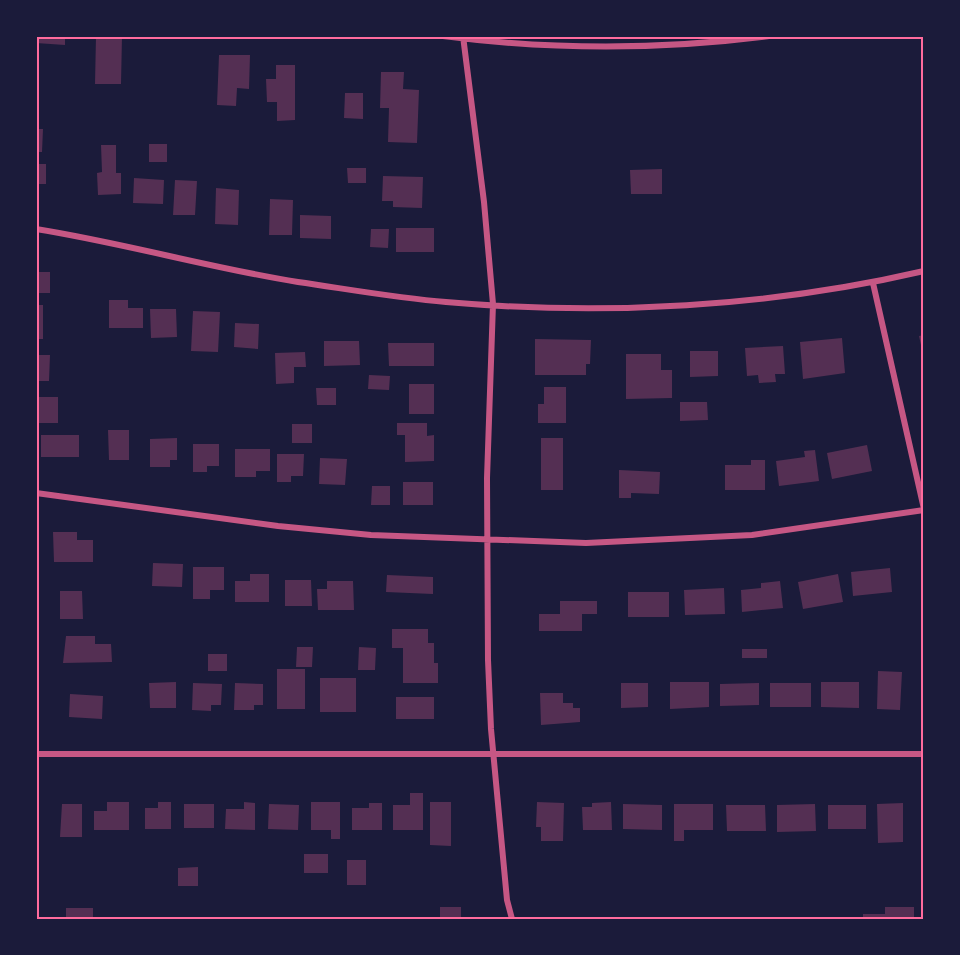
<svg xmlns="http://www.w3.org/2000/svg" width="960" height="955" font-family="Merriweather,serif">
<style>
.building{fill:#542f53}
.lines{fill:none;stroke-linecap:round;stroke-linejoin:round}
.minor{stroke:#c65784;stroke-width:6}
.neatline{fill:none;stroke:#ff6b9d;stroke-width:2}
</style>
<rect width="100%" height="100%" fill="#1b1b3a"/>
<path class="building" d="M36,36H65V45L36,43Z
M96,36H122L121,84H95Z
M219,55H250L249,89L237,88L236,106L217,105Z
M276,65H295V120L277,121V102H267L266,79H276Z
M381,72H404L403,89L419,90L417,143L388,142L389,108H380Z
M345,93H363V119L344,118Z
M36,129H43L42,152H36Z
M149,144H167V162H149Z
M101,145H116V173H121V194L98,195L97,173L102,172Z
M36,164H46V184H36Z
M347,168H366V183H348Z
M662,169V194H631L630,170Z
M383,176L423,177L422,208L393,207V201H382Z
M134,178L164,180L163,204L133,203Z
M175,180L197,181L195,215H173Z
M216,188L239,190L238,225L215,224Z
M270,199L293,200L292,235H269Z
M300,215L331,216V239L300,238Z
M396,228H434V252H396Z
M371,229H389L388,248L370,247Z
M36,272H50V293H36Z
M109,300H128V308H143V328H109Z
M36,305H43V339H36Z
M150,309H176L177,337L151,338Z
M193,311L220,312L218,352L191,351Z
M235,323L259,324L258,349L234,347Z
M924,335V354H923L919,336Z
M842,338L845,373L803,379L800,342Z
M535,339L591,340L590,364H586V375H535Z
M324,341H359L360,365L324,366Z
M388,343H434V366H389Z
M783,346L785,374H775L776,382L759,383L758,375L747,376L745,348Z
M690,351H718V376L690,377Z
M305,352L306,367H294V383L276,384L275,353Z
M626,354H661V370H672V398L626,399Z
M36,355H50L49,381H36Z
M369,375L390,376L389,390L368,389Z
M409,384H434V414H409Z
M544,387H566V423H538V404H544Z
M316,388H336V405H317Z
M36,397H58V423H36Z
M680,402H707L708,420L680,421Z
M397,423H427V436L434,435V461L405,462V435H397Z
M292,424H312V443H292Z
M108,430H129V460H109Z
M41,435H79V457H41Z
M177,438V460H170V467H150V439Z
M541,438H563V490H541Z
M193,444H219V466H207V472H193Z
M867,445L872,471L832,479L827,453Z
M235,449H270V471H256V477H235Z
M815,450L819,481L779,486L776,461L805,457L804,451Z
M277,454H304L303,476H291V482H277Z
M320,458L347,459L345,485L319,484Z
M751,460H765V490H725V465H751Z
M619,470L660,472L659,494L631,493V498H619Z
M403,482H433V505H403Z
M372,486H390V505H371Z
M53,532H77V540H93V562H54Z
M153,563L183,564L182,587L152,586Z
M193,567H224V590H210V599H193Z
M890,568L892,592L853,596L851,572Z
M250,574H269V602H235V581H250Z
M838,574L843,602L803,609L798,582Z
M387,575L433,577V594L386,592Z
M285,580H311L312,606H285Z
M327,581H353L354,610H318L317,589H327Z
M780,581L783,608L742,612L741,590L761,588V583Z
M724,588L725,614L685,615L684,590Z
M60,591H82L83,619H60Z
M628,592H669V617H628Z
M560,601H597V614H582V631H539V614H560Z
M392,629H428V643H434V663H438V683H403V648H392Z
M66,636H95V644H111L112,662L63,663Z
M297,647H313L312,667H296Z
M359,647L376,648L375,670H358Z
M742,649H767V658H742Z
M208,654H227V671H208Z
M277,669H305V709H277Z
M878,671L902,672L900,710L877,709Z
M320,678H356V712H320Z
M176,682V708H150L149,683Z
M670,682H709V707L670,709Z
M821,682H859V708L821,707Z
M193,683L222,684L221,705H211V711L192,710Z
M235,683L263,684V705H254V710H234Z
M621,683H648V707L621,708Z
M759,683V705L720,706V684Z
M770,683H811V707H770Z
M540,693H563V703H573V708H580V722L541,725Z
M70,694L103,696L102,719L69,717Z
M396,697H434V719H396Z
M410,793H423V830H393V805H410Z
M107,802H129V830H94V811H107Z
M158,802H171V829H145V808H158Z
M244,802L255,803V830L225,829L226,809H244Z
M311,802H340V839H331V830H311Z
M430,802H451V846L430,845Z
M537,802L564,803L563,841H541V827H536Z
M611,802L612,830H583L582,807H592V803Z
M369,803H382V830H352V808H369Z
M903,803V842L878,843L877,804Z
M62,804H82V837H60Z
M184,804H214V828H184Z
M269,804L299,805L298,830L268,829Z
M623,804L662,805V830L623,829Z
M674,804H713V830H684V841H674Z
M815,804L816,831L777,832V805Z
M726,805H765L766,831H727Z
M828,805H866V829H828Z
M304,854H328V873H304Z
M347,860H366V885H347Z
M198,867V886H178V868Z
M440,907H461V919H440Z
M885,907H914V919H863V914H885Z
M66,908H93V919H66Z"/>
<g class="lines">
<path class="minor" d="M443,36C551,50 661,50 769,36
M463,36L484,202L493,304L487,478L488,660L491,729L507,900L512,919
M36,229C124,243 210,268 298,282C347,289 397,298 446,302C605,316 769,307 924,271
M873,283L924,509
M36,493L278,526L371,535L586,543L752,535L924,510
M36,754H924"/>
</g>
<rect width="960" height="955" fill="none" stroke="#1b1b3a" stroke-width="75"/>
<rect x="38" y="38" width="884" height="880" class="neatline"/>
</svg>
